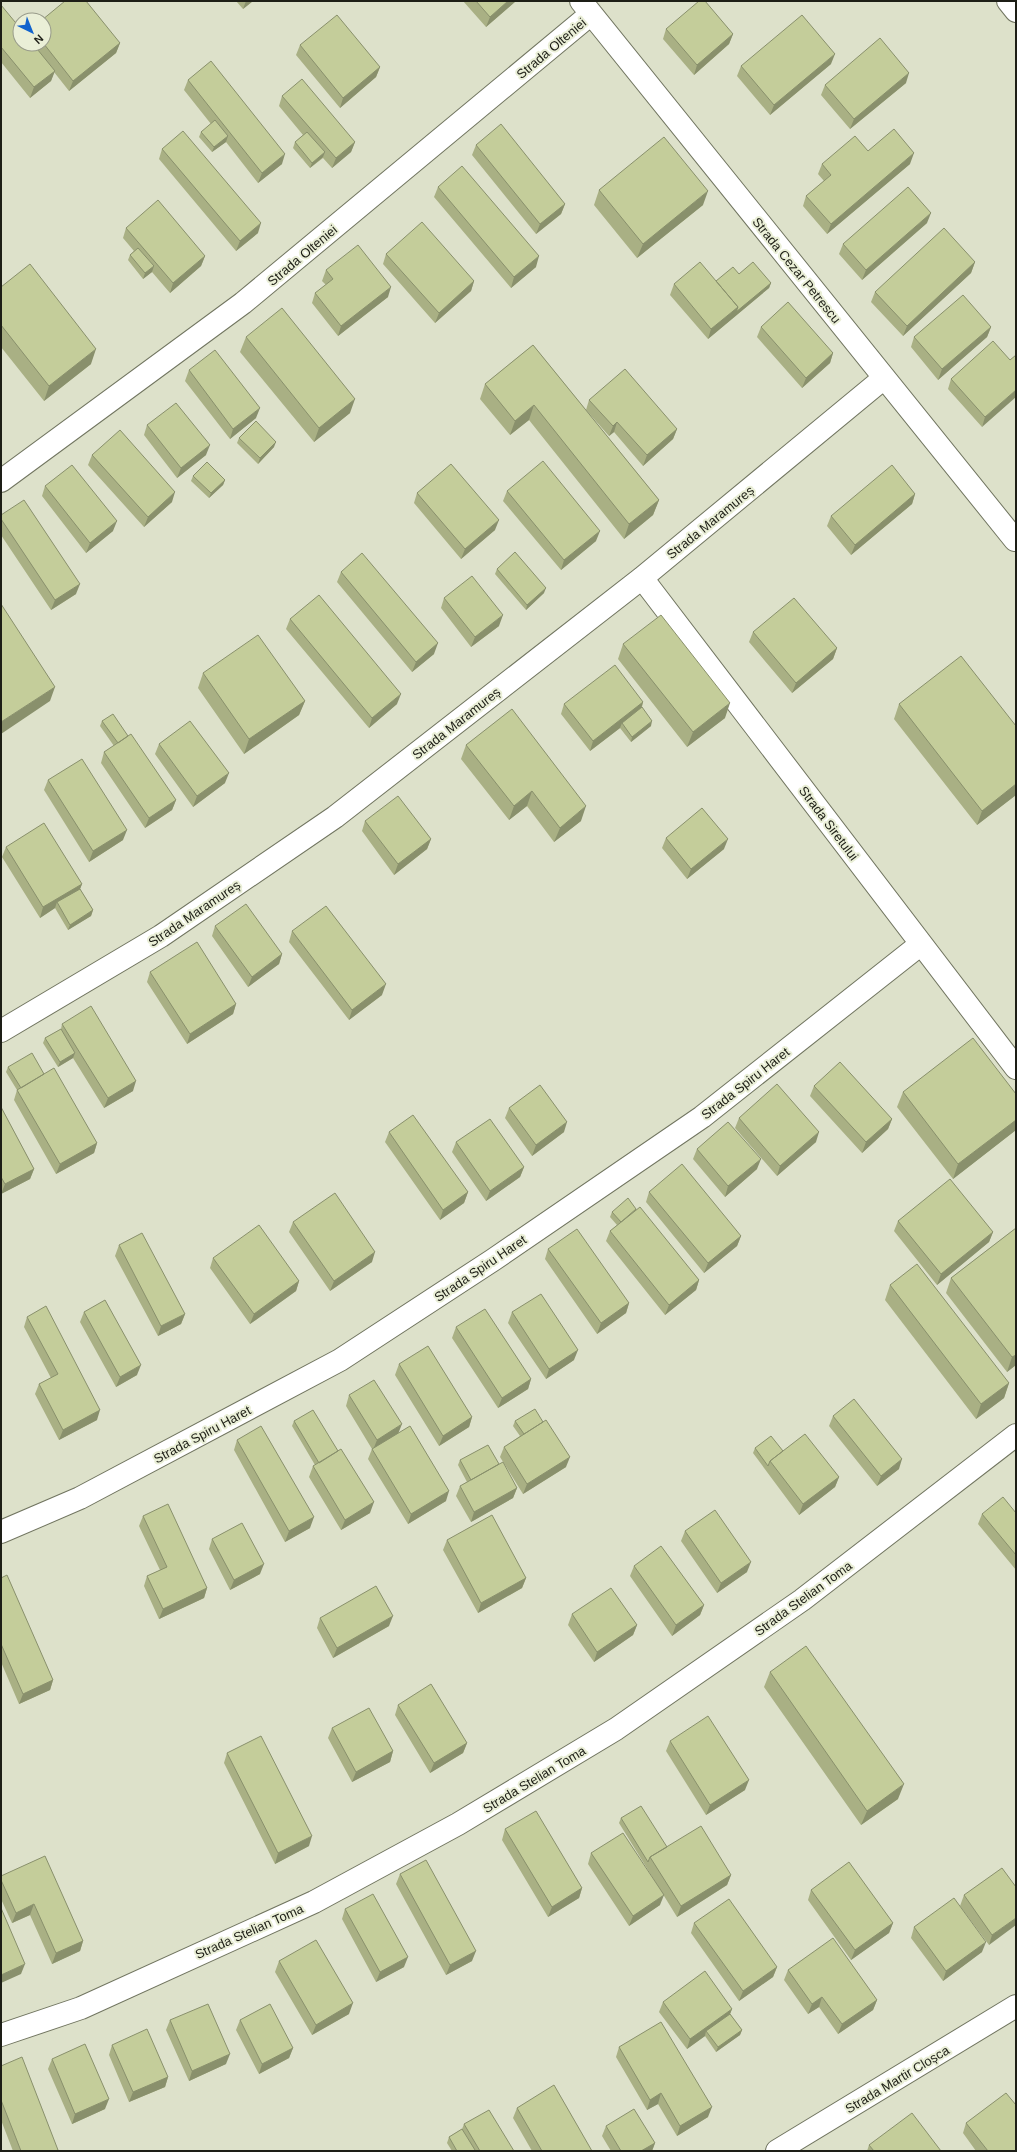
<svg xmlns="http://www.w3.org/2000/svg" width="1017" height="2152" font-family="Helvetica,sans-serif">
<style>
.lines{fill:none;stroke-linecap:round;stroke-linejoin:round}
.minor-casing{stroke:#717560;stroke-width:24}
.minor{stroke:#fff;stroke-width:22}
.wall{fill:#a9b084}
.shaded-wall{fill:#89906c}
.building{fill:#c4cd9a;stroke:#89906c}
.labels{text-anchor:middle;stroke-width:4;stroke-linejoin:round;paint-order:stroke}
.street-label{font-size:13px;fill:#1d1e16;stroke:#eaefd7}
</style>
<rect width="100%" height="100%" fill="#dde1ca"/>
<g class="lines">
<g class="minor-casing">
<path id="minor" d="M581,1L1015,540
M1008,1L1016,11
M1,481L243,303L591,14
M642,578L1016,1068
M1,1031L161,936L335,817L642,578L884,378
M1,1532L80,1498L340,1360L493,1260L702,1117L921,944
M1,2035L81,2008L314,1902L458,1824L616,1729L802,1600L1016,1435
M777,2151L1016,2006"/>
</g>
<use href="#minor" class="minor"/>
</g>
<path class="wall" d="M236,1H253L243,9Z
M463,1H516L486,27Z
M1,5L20,44L120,43L116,53L69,91L54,72L51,81L30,98L1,62Z
M666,29L733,34L729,44L694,75L663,39Z
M300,45L380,67L376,77L340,108L296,55Z
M831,64L770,115L737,76L741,66Z
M188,80L282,164L258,183L226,142L212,152L199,137L201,132L211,124L184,90Z
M906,83L850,129L821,95L825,85Z
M282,96L355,142L351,152L332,168L323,158L310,168L293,148L295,142L303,135L279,106Z
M476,145L565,204L561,214L536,234L472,155Z
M162,149L258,233L236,251L159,159Z
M868,151L910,164L827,234L803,206L806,196L824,181L818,174L822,164Z
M438,187L536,267L511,288L434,197Z
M599,190L703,205L637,258L594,205Z
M927,223L862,280L839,254L843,244Z
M126,228L205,256L201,266L170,293L152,272L143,279L128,260L130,255L134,251L123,238Z
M386,254L474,281L471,291L435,323L383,264Z
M975,262L971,273L903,336L871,302L875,292Z
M326,270L388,297L338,336L312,303L315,293L326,285L322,281Z
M739,274L771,283L769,288L708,339L670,295L674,284L716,281Z
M1,287L91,364L44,401L1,347Z
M761,327L833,353L830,363L802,388L757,337Z
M991,327L987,337L938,380L911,347L914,337Z
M246,337L350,413L314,442L240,352Z
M533,345L659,500L653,515L624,539L529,420L510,435L480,399L485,384Z
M1010,360L982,427L948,389L951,379Z
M189,370L256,418L230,439L185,381Z
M589,400L677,429L673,439L643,466L614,432L609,436L586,410Z
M147,425L206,455L177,478L144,435Z
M239,438L274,447L258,464L237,443Z
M92,455L172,502L144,527L88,465Z
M193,476L225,480L223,485L209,498L191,481Z
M45,486L113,531L86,553L42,496Z
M507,491L596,541L561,570L503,501Z
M417,493L495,530L461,559L414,503Z
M915,494L912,504L851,555L827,526L831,516Z
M1,515L76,594L51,610L1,535Z
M497,569L544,593L526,610L495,574Z
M341,572L434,654L412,672L337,582Z
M444,598L499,626L471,647L441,608Z
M290,619L397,704L369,728L286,629Z
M753,632L837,648L833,659L792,693L749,642Z
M623,644L725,718L687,747L618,659Z
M203,673L305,701L299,715L244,754L198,688Z
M643,702L642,707L651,726L631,742L620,728L590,751L561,714L564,704Z
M899,704L1016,726V795L977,825L894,719Z
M102,721L128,736L176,800L172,810L145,828L101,763L104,752L114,746L100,726Z
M159,744L225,783L193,807L155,754Z
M466,745L581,821L554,842L527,806L509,820L461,759Z
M48,780L123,840L89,862L44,790Z
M365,821L431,839L427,849L394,875L362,831Z
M666,838L724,849L687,879L662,848Z
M6,847L82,884L80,889L93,910L91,916L68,930L55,908L40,918L2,857Z
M215,926L282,954L279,964L248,987L212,936Z
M292,931L382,995L349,1020L289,942Z
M150,972L236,1004L233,1014L187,1044L147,982Z
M62,1024L133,1091L104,1108L73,1058L58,1067L43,1043L45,1038L61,1029Z
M8,1067L44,1074L97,1143L94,1153L56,1174L14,1100L17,1090L6,1072Z
M814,1086L892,1119L888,1129L862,1153L810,1096Z
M903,1092L1016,1094V1130L953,1179L897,1107Z
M1,1107L34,1169L30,1179L1,1194Z
M509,1108L564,1132L532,1156L505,1118Z
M739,1118L816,1142L777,1176L735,1128Z
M389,1132L468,1192L464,1203L440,1220L385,1142Z
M456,1142L524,1167L520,1177L486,1201L452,1152Z
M697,1149L757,1169L725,1197L693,1159Z
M649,1192L741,1236L737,1246L704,1273L646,1202Z
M636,1209L699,1280L696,1290L665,1315L606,1241L610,1231L617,1225L610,1217L612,1212Z
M898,1221L993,1232L989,1242L937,1285L894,1231Z
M293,1222L372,1262L330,1291L289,1232Z
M1016,1228V1365L1007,1372L946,1293L951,1278Z
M119,1245L185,1314L181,1324L158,1336L115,1256Z
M548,1249L629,1303L626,1313L597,1334L545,1259Z
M213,1258L299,1281L296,1291L250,1324L210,1268Z
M890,1285L1009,1383L1004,1398L976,1419L885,1300Z
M84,1312L137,1375L116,1387L80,1322Z
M512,1312L574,1360L546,1379L508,1323Z
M27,1317L97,1420L59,1440L35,1394L39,1384L51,1378L24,1327Z
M456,1327L531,1379L528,1389L498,1408L452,1338Z
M399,1364L472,1417L469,1427L439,1446L395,1375Z
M349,1395L399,1433L446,1501L408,1524L368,1459L372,1449L346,1406Z
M833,1416L899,1469L877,1486L829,1426Z
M294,1421L370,1513L341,1530L309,1477L313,1466L315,1465L292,1426Z
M515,1421L566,1467L523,1494L500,1457L504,1447L520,1436L513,1426Z
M237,1440L310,1528L285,1542L234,1450Z
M755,1448L783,1451L839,1477L835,1487L799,1515L753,1453Z
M460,1460L499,1464L517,1488L513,1498L471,1522L456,1496L460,1486L467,1482L458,1465Z
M1016,1513V1570L978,1524L982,1514Z
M143,1516L207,1588L204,1598L159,1619L144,1586L147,1576L160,1570L139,1526Z
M685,1531L747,1572L717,1593L681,1541Z
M212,1539L260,1574L230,1590L209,1549Z
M447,1540L526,1578L522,1588L478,1613L443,1550Z
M634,1566L704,1605L700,1615L672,1636L630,1576Z
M1,1578L53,1680L50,1690L19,1704L1,1662Z
M572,1614L637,1625L633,1635L594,1662L568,1625Z
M320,1618L389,1626L333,1658L317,1628Z
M770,1672L898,1799L861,1825L764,1687Z
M398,1705L467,1743L463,1753L430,1773L395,1715Z
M332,1728L393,1751L390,1762L352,1782L328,1738Z
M670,1741L745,1790L706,1815L666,1751Z
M227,1753L309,1846L275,1864L224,1763Z
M621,1818L667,1847L731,1875L727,1885L677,1917L619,1823Z
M505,1829L582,1888L579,1898L548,1917L502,1840Z
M591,1853L660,1905L629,1926L588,1864Z
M400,1874L472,1961L446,1975L396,1884Z
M1,1876L83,1941L80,1951L52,1964L30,1915L12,1923L1,1899Z
M1016,1887L989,1945L960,1906L964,1895Z
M811,1890L893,1923L889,1933L851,1960L808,1900Z
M345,1909L404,1967L376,1982L342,1919Z
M694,1923L777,1967L773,1977L739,2001L691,1933Z
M914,1927L982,1952L943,1981L911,1938Z
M279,1961L349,2014L312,2035L275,1972Z
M788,1970L877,2000L873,2010L838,2034L819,2007L808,2014L784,1980Z
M663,2002L732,2009L730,2014L742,2030L740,2035L716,2052L705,2036L687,2049L659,2012Z
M170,2020L226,2064L189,2081L166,2030Z
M240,2020L293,2048L289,2058L259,2074L236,2030Z
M112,2045L168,2077L165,2087L129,2102L109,2055Z
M619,2047L708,2117L677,2136L658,2104L647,2110L616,2057Z
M52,2059L105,2109L72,2124L48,2069Z
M1,2066L58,2150V2151H13L1,2120Z
M517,2108L592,2151H532L513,2118Z
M966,2123L1016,2151H976L963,2133Z
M464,2124L514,2151H452L447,2143L449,2137L462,2129Z
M606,2126L655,2143L652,2151H611L602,2136Z
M869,2145L941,2151H867Z"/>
<path class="shaded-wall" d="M246,1H253L243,9Z
M508,1H516L486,27L490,17Z
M733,34L729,44L694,75L697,65Z
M120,43L116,53L69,91L73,81Z
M835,54L831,64L770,115L774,105Z
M380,67L376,77L340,108L343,98Z
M55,71L51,81L30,98L34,87Z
M909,73L906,83L850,129L854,119Z
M228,136L226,142L212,152L214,147Z
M355,142L351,152L332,168L336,158Z
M325,152L323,157L310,168L312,163Z
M914,153L910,164L827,234L831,224Z
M285,154L282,164L258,183L262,173Z
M708,191L703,205L637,258L643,244Z
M565,204L561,214L536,234L540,224Z
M931,213L927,223L862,280L866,270Z
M261,223L258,233L236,251L240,241Z
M205,256L201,266L170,293L173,283Z
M539,256L536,267L511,288L514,277Z
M975,262L971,273L903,336L907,326Z
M154,266L152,272L143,279L145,273Z
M474,281L471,291L435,323L439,313Z
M771,283L769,288L708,339L711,329L738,307Z
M391,287L388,297L338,336L341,326Z
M991,327L987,337L938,380L942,369Z
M96,349L91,364L44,401L49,386Z
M833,353L830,363L802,388L806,378Z
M1016,390V397L982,427L985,417Z
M355,399L350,413L314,442L319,428Z
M534,405L529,420L510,435L515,421Z
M260,408L256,418L230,439L233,429Z
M617,422L614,432L609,436L613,426Z
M677,429L673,439L643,466L647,455Z
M276,442L274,447L258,464L260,458Z
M210,445L206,455L177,478L181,468Z
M225,480L223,485L209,498L211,493Z
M175,492L172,502L144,527L148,517Z
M915,494L912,504L851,555L855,545Z
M659,500L653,515L624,539L629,524Z
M499,520L495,530L461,559L465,549Z
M117,521L113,531L86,553L90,543Z
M600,531L596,541L561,570L564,560Z
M80,584L76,594L51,610L55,600Z
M546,588L544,593L526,610L527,605Z
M503,615L499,626L471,647L475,637Z
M438,643L434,654L412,672L416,662Z
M837,648L833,659L792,693L796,683Z
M55,687L50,701L1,734V722Z
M401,694L397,704L369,728L372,718Z
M305,701L299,715L244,754L249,739Z
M643,702L640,712L622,723L620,728L590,751L593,741Z
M730,703L725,718L687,747L693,732Z
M652,721L651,726L631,742L632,737Z
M229,773L225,783L193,807L197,796Z
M1016,784V795L977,825L982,811Z
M532,791L527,806L509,820L514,806Z
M176,800L172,810L145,828L149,818Z
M586,806L581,821L554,842L560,828Z
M127,830L123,840L89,862L93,851Z
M431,839L427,849L394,875L398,864Z
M728,839L724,849L687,879L691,869Z
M82,884L78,894L57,902L55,908L40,918L43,907Z
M93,910L91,916L68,930L70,925Z
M282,954L279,964L248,987L252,977Z
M386,984L382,995L349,1020L352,1010Z
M236,1004L233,1014L187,1044L190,1034Z
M75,1053L73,1058L58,1067L60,1062Z
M136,1081L133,1091L104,1108L108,1098Z
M892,1119L888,1129L862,1153L866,1142Z
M1016,1120V1130L953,1179L958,1164Z
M567,1122L564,1132L532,1156L536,1145Z
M819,1132L816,1142L777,1176L780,1166Z
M97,1143L94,1153L56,1174L60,1164Z
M761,1159L757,1169L725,1197L728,1186Z
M524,1167L520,1177L486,1201L490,1191Z
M34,1169L30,1179L1,1194L5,1184Z
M468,1192L464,1203L440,1220L443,1210Z
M993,1232L989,1242L937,1285L941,1274Z
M741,1236L737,1246L704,1273L708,1263Z
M375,1252L372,1262L330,1291L334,1281Z
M699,1280L696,1290L665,1315L669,1305Z
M299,1281L296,1291L250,1324L254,1314Z
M629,1303L626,1313L597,1334L601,1323Z
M185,1314L181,1324L158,1336L161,1326Z
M578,1350L574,1360L546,1379L549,1369Z
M1016,1355V1365L1007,1372L1012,1357Z
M141,1365L137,1375L116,1387L120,1377Z
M531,1379L528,1389L498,1408L502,1398Z
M1009,1383L1004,1398L976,1419L981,1404Z
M100,1410L97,1420L59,1440L63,1430Z
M472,1417L469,1427L439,1446L443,1436Z
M402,1424L398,1434L373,1450L377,1440Z
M570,1457L566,1467L523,1494L527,1484Z
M902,1459L899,1469L877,1486L881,1476Z
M839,1477L835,1487L799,1515L803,1504Z
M517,1488L513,1498L471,1522L474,1512Z
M449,1491L446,1501L408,1524L411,1514Z
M374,1502L370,1513L341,1530L345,1520Z
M314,1517L310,1528L285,1542L289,1531Z
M751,1562L747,1572L717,1593L721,1583Z
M264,1564L260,1574L230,1590L234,1580Z
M526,1578L522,1588L478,1613L481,1603Z
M207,1588L204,1598L159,1619L163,1609Z
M704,1605L700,1615L672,1636L676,1625Z
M393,1616L389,1626L333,1658L337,1648Z
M637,1625L633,1635L594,1662L597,1652Z
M53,1680L50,1690L19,1704L23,1694Z
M467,1743L463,1753L430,1773L434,1763Z
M393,1751L390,1762L352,1782L356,1772Z
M749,1780L745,1790L706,1815L710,1805Z
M904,1784L898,1799L861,1825L867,1811Z
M312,1836L309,1846L275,1864L278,1853Z
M731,1875L727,1885L677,1917L681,1906Z
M582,1888L579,1898L548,1917L552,1907Z
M664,1895L660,1905L629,1926L633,1916Z
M34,1904L30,1915L12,1923L16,1913Z
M1016,1918V1925L989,1945L992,1935Z
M893,1923L889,1933L851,1960L855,1950Z
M83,1941L80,1951L52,1964L56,1953Z
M986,1942L982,1952L943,1981L946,1971Z
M476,1951L472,1961L446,1975L450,1965Z
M408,1957L404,1967L376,1982L380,1972Z
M25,1964L21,1974L1,1983V1975Z
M777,1967L773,1977L739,2001L743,1991Z
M822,1997L819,2007L808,2014L812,2004Z
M877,2000L873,2010L838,2034L842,2024Z
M353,2003L349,2014L312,2035L316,2025Z
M732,2009L728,2019L706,2031L705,2036L687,2049L690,2039Z
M742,2030L740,2035L716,2052L718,2047Z
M293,2048L289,2058L259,2074L262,2064Z
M230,2054L226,2064L189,2081L192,2071Z
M168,2077L165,2087L129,2102L133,2092Z
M661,2093L658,2104L647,2110L650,2100Z
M109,2099L105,2109L72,2124L75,2114Z
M712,2107L708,2117L677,2136L680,2126Z
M655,2143L652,2151H641Z"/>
<path class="building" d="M65,1H86L120,43L73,81L44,44V20H42Z
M476,1H508L490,17Z
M699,1H705L733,34L697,65L666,29Z
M1,5L20,28V44H33L55,71L34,87L1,47Z
M337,15L380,67L343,98L300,45Z
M802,15L835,54L774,105L741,66Z
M880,38L909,73L854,119L825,85Z
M211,61L285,154L262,173L188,80Z
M302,79L355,142L336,158L282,96Z
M215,120L228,136L214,147L201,132Z
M501,124L565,204L540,224L476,145Z
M894,129L914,153L831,224L806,196L831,175L822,164L855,136L868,151Z
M183,131L261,223L240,241L162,149Z
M307,132L325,152L312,163L295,142Z
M664,137L708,191L643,244L599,190Z
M462,166L539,256L514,277L438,187Z
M908,187L931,213L866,270L843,244Z
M158,200L205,256L173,283L126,228Z
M422,222L474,281L439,313L386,254Z
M944,228L975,262L907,326L875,292Z
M358,245L391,287L341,326L315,293L333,279L326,270Z
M138,248L154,266L145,273L130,255Z
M700,262L738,307L711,329L674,284Z
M753,262L771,283L736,312L738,307L716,281L733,267L739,274Z
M30,264L96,349L49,386L1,325V287Z
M963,295L991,327L942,369L914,337Z
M788,302L833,353L806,378L761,327Z
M282,308L355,399L319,428L246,337Z
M993,341L1010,360L1016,355V390L985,417L951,379Z
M533,345L659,500L629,524L534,405L515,421L485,384Z
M215,350L260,408L233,429L189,370Z
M625,369L677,429L647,455L617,422L613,426L589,400Z
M176,403L210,445L181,468L147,425Z
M256,421L276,442L260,458L239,438Z
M120,430L175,492L148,517L92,455Z
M543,461L600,531L564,560L507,491Z
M207,462L225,480L211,493L193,476Z
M451,464L499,520L465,549L417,493Z
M72,465L117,521L90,543L45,486Z
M892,465L915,494L855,545L831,516Z
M24,500L80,584L55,600L1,519V515Z
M515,552L546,588L527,605L497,569Z
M362,553L438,643L416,662L341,572Z
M472,576L503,615L475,637L444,598Z
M319,595L401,694L372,718L290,619Z
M794,598L837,648L796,683L753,632Z
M1,604L55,687L1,722Z
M661,615L730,703L693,732L623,644Z
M258,635L305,701L249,739L203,673Z
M961,656L1016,726V784L982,811L899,704Z
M615,665L643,702L593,741L564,704Z
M642,707L652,721L632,737L622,723Z
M512,709L586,806L560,828L532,791L514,806L466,745Z
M113,714L128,736L118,743L102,721Z
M190,721L229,773L197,796L159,744Z
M131,734L176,800L149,818L104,752Z
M82,759L127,830L93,851L48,780Z
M398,796L431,839L398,864L365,821Z
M702,808L728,839L691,869L666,838Z
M44,823L82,884L43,907L6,847Z
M80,889L93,910L70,925L57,902Z
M246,904L282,954L252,977L215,926Z
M326,906L386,984L352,1010L292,931Z
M197,942L236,1004L190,1034L150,972Z
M91,1006L136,1081L108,1098L62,1024Z
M61,1029L75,1053L60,1062L45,1038Z
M973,1038L1016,1094V1120L958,1164L903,1092Z
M32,1053L44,1074L21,1088L8,1067Z
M840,1062L892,1119L866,1142L814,1086Z
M54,1068L97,1143L60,1164L17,1090Z
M777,1084L819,1132L780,1166L739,1118Z
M540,1085L567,1122L536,1145L509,1108Z
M1,1107L34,1169L5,1184L1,1177Z
M413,1115L468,1192L443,1210L389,1132Z
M490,1119L524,1167L490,1191L456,1142Z
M728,1122L761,1159L728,1186L697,1149Z
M682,1164L741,1236L708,1263L649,1192Z
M950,1179L993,1232L941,1274L898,1221Z
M335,1193L375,1252L334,1281L293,1222Z
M628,1198L636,1209L621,1222L612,1212Z
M640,1207L699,1280L669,1305L610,1231Z
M259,1225L299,1281L254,1314L213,1258Z
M1016,1228V1355L1012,1357L951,1278Z
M577,1229L629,1303L601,1323L548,1249Z
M142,1233L185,1314L161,1326L119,1245Z
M917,1264L1009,1383L981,1404L890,1285Z
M541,1294L578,1350L549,1369L512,1312Z
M105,1300L141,1365L120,1377L84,1312Z
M46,1306L100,1410L63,1430L39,1384L58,1374L27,1317Z
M485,1309L531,1379L502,1398L456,1327Z
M428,1346L472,1417L443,1436L399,1364Z
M374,1380L402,1424L377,1440L349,1395Z
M854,1399L902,1459L881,1476L833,1416Z
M535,1409L543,1422L524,1434L515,1421Z
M313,1410L338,1451L319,1463L294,1421Z
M546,1420L570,1457L527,1484L504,1447Z
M261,1426L314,1517L289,1531L237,1440Z
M410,1426L449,1491L411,1514L372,1449Z
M805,1434L839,1477L803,1504L770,1461Z
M771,1436L783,1451L770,1461L768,1466L755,1448Z
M488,1445L499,1464L471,1480L460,1460Z
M341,1449L374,1502L345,1520L313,1466Z
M503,1462L517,1488L474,1512L460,1486Z
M1003,1497L1016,1513V1555L982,1514Z
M168,1504L207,1588L163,1609L147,1576L167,1567L143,1516Z
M715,1510L751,1562L721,1583L685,1531Z
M492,1515L526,1578L481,1603L447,1540Z
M242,1523L264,1564L234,1580L212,1539Z
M661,1546L704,1605L676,1625L634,1566Z
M7,1575L53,1680L23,1694L1,1644V1578Z
M376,1586L393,1616L337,1648L320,1618Z
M611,1588L637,1625L597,1652L572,1614Z
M806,1646L904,1784L867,1811L770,1672Z
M431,1684L467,1743L434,1763L398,1705Z
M369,1708L393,1751L356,1772L332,1728Z
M708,1716L749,1780L710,1805L670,1741Z
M261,1736L312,1836L278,1853L227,1753Z
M641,1806L667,1847L650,1857L648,1862L621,1818Z
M536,1811L582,1888L552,1907L505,1829Z
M701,1826L731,1875L681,1906L650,1857Z
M623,1833L664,1895L633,1916L591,1853Z
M45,1856L83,1941L56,1953L34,1904L16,1913L1,1880V1876Z
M426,1860L476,1951L450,1965L400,1874Z
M849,1862L893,1923L855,1950L811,1890Z
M1002,1868L1016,1887V1918L992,1935L964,1895Z
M373,1894L408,1957L380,1972L345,1909Z
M954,1898L986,1942L946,1971L914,1927Z
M729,1899L777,1967L743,1991L694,1923Z
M1,1908L25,1964L1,1975Z
M833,1938L877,2000L842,2024L822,1997L812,2004L788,1970Z
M316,1940L353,2003L316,2025L279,1961Z
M705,1971L732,2009L690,2039L663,2002Z
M208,2004L230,2054L192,2071L170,2020Z
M270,2004L293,2048L262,2064L240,2020Z
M730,2014L742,2030L718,2047L706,2031Z
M661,2022L712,2107L680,2126L661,2093L650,2100L619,2047Z
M147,2029L168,2077L133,2092L112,2045Z
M85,2044L109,2099L75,2114L52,2059Z
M22,2057L58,2150L56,2151H21L1,2100V2066Z
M554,2085L592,2151H542L517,2108Z
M1006,2093L1016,2105V2151H988L966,2123Z
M634,2109L655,2143L641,2151H621L606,2126Z
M489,2110L514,2151H480L464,2124Z
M912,2113L941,2151H874L869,2145Z
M462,2129L475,2150L474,2151H457L449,2137Z"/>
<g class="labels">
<g class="street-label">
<text transform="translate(551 48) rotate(-40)" y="5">Strada Olteniei</text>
<text transform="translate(302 255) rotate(-40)" y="5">Strada Olteniei</text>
<text transform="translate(797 270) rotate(51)" y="5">Strada Cezar Petrescu</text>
<text transform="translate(710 522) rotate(-39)" y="5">Strada Maramureș</text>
<text transform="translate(456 723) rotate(-38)" y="5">Strada Maramureș</text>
<text transform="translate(829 823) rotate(53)" y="5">Strada Siretului</text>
<text transform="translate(194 913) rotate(-34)" y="5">Strada Maramureș</text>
<text transform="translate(745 1083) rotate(-38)" y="5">Strada Spiru Haret</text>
<text transform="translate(480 1268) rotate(-34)" y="5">Strada Spiru Haret</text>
<text transform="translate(202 1434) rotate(-28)" y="5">Strada Spiru Haret</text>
<text transform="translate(803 1598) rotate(-36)" y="5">Strada Stelian Toma</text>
<text transform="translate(534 1779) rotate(-31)" y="5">Strada Stelian Toma</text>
<text transform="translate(249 1931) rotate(-24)" y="5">Strada Stelian Toma</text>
<text transform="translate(897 2079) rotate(-31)" y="5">Strada Martir Cloșca</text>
</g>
</g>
<rect width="1017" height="2152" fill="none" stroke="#1d1e16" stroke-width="4"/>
<g transform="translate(32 32) rotate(137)"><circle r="19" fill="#eaefd7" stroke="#989b8a"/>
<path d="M0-3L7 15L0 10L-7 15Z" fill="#1163cd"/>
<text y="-6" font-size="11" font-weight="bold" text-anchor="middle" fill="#1d1e16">N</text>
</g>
</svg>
